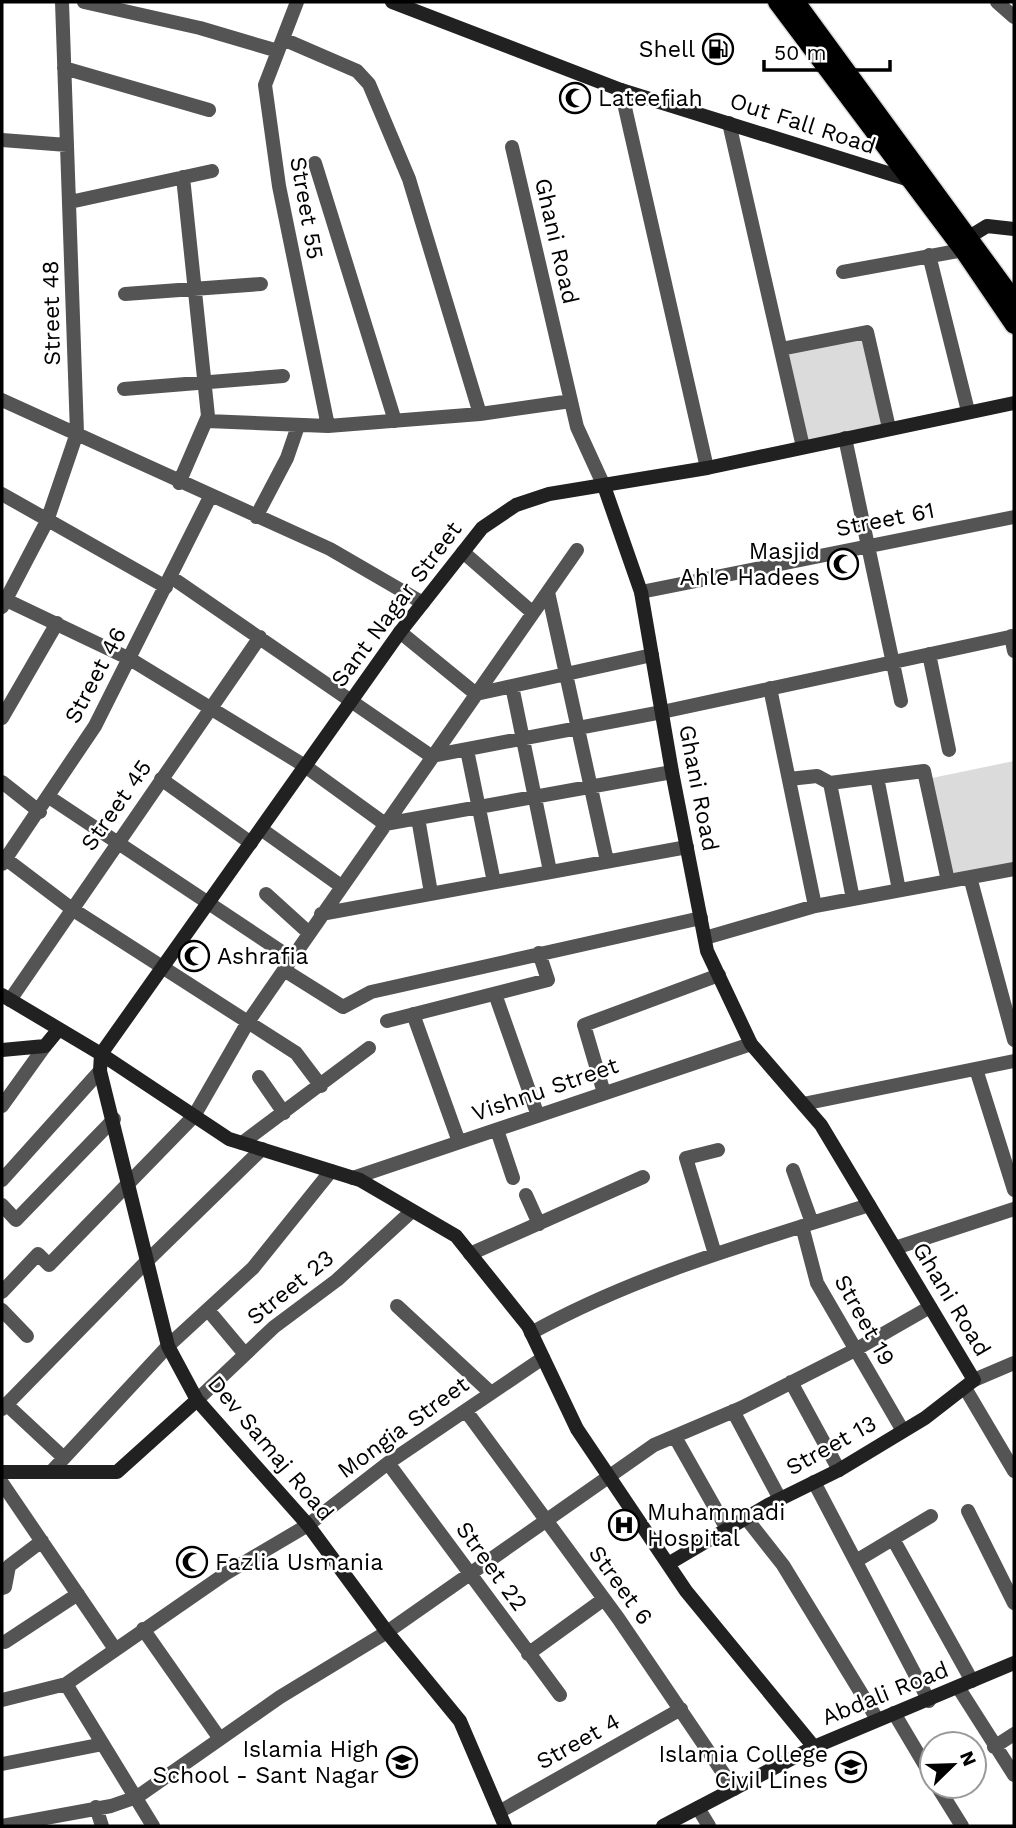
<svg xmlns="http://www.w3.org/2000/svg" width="1016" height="1828" font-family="'Work Sans',sans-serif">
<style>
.green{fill:#dbdbdb}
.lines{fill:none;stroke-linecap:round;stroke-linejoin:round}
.primary-casing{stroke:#dbdbdb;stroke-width:21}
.street{stroke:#545454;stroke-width:14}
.secondary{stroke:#212121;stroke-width:14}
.primary{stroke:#000;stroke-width:18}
.labels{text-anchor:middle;stroke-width:5;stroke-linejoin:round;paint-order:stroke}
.poi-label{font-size:23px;fill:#000;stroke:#fff;text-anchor:end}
.street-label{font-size:23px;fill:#000;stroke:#fff}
</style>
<rect width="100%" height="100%" fill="#fff"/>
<path class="green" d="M867,332L889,428L803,447L781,349Z
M1014,761V863L953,876L932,778Z"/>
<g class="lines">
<g class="primary-casing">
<path id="primary" d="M777,2L963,250L1014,325
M796,2L1014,300"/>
</g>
<path class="street" d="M84,2L200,28L278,51
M297,2L265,85L279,186L328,426
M997,2L1014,17
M64,68L209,110
M621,90L707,468
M729,123L803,447
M2,140L67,145
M512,147L577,427L604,486
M315,163L395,421
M70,202L212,171
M929,255L968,411
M843,272L963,250
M125,294L261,284
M781,349L867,332L889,428
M124,389L283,376
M2,400L330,549L423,603
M480,414L571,401
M207,421L328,426L480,414L409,179L369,84L357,71L283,39
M845,438L901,701
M179,483L208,416L183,177
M2,494L166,587
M256,517L287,458L298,426
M463,552L533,613
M171,577L431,756L662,712L1014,636
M548,592L607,861
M641,592L1014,517
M2,598L130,659L305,766L385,824L672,772
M2,607L47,521L77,433L62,2
M400,632L476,694L652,655
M1011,636L1014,651
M929,654L949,750
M512,686L550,871
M2,718L57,623
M467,750L494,882
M877,777L899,890
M161,779L251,843
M789,779L817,776L830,783L853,899
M2,782L40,812
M830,783L924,771L948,881
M49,797L291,958
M418,818L431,893
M261,829L341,886
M2,856L72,909L296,1053L321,1086
M2,864L95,726L210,497
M970,877L1014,1040
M266,894L309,933
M815,906L1014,869
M321,914L687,847
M705,938L815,906L770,688
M284,970L343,1007L371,992L701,918
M495,994L538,1116
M10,1000L260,637
M413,1014L459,1142
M387,1021L548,980L539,953
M976,1069L1014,1190
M259,1077L284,1113
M604,1093L584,1025L719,975
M803,1104L1014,1061
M2,1106L45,1046
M497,1130L513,1178
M242,1143L369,1048
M793,1170L812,1223
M353,1178L751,1044
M2,1180L100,1071
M526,1195L539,1224
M2,1205L16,1220L114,1119
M802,1226L817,1283L903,1431
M895,1248L1014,1209
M470,1254L643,1177
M715,1254L686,1158L718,1150
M2,1292L38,1254L49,1265L194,1116L248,1022L284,970L577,550
M397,1306L491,1393
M2,1310L27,1336
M208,1310L244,1353
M531,1333C637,1274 754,1242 869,1205
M974,1380L1014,1363
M791,1382L839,1470
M965,1388L1014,1471
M197,1400L274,1327L337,1280L412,1211
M6,1404L64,1458
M2,1409L147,1261L262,1149
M466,1411L618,1618L734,1789
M733,1411L780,1499
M675,1437L727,1529
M388,1463L560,1695
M51,1472L168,1346L253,1268L331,1171
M814,1482L929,1701
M2,1483L115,1649
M968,1511L1014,1603
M746,1518L783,1565L877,1719
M893,1539L972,1681
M856,1561L931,1516
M2,1588L5,1587L9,1566L42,1541
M143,1629L220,1739
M5,1642L78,1594
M528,1654L604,1599
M66,1684L153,1826
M958,1687L1014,1775
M2,1700L66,1684L225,1574L308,1525L388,1463L543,1358
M894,1713L932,1777
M994,1747L1014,1734
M2,1764L103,1744
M937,1786L962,1826
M96,1807L102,1826
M698,1808L709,1826
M499,1812L681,1709
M2,1826L111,1806L137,1797L280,1697L387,1632L654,1445L741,1408L855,1350L930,1307"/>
<path class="secondary" d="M392,2L621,90L913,181
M961,242L987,226L1014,229
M604,486L641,592L672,772L707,951L751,1044L821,1125L974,1380L925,1418L839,1470L768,1505L668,1564
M2,995L101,1054L229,1139L360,1180L456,1236L528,1326L577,1429L686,1591L814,1747
M2,1050L45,1046L59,1029
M2,1472H117L197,1400
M505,1826L460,1721L387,1632L308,1525L197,1400L168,1346L100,1071L101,1054L400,632L482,528L516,505L549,494L707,468L1014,403
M663,1826L814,1747L1014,1663"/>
<use href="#primary" class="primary"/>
</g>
<defs>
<g id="fuel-ring" transform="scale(1.575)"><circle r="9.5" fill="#fff" stroke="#000" stroke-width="1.5"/><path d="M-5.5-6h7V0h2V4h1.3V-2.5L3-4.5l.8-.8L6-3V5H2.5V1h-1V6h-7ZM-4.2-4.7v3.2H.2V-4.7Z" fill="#000"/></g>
<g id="mosque-ring" transform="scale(1.575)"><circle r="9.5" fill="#fff" stroke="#000" stroke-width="1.5"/><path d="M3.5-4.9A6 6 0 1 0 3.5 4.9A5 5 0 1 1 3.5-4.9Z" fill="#000"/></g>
<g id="hospital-ring" transform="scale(1.575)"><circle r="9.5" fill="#fff" stroke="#000" stroke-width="1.5"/><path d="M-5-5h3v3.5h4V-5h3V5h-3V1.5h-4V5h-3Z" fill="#000"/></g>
<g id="school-ring" transform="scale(1.575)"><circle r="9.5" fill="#fff" stroke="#000" stroke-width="1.5"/><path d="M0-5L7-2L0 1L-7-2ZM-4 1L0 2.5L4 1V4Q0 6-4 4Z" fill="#000"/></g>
<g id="university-ring" transform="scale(1.575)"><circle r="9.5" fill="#fff" stroke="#000" stroke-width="1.5"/><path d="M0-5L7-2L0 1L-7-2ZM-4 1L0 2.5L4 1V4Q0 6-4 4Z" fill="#000"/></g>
</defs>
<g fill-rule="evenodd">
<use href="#fuel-ring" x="718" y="49"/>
<use href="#mosque-ring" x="575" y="98"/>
<use href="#mosque-ring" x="843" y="564"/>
<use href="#mosque-ring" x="194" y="956"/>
<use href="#hospital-ring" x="624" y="1525"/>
<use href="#mosque-ring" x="192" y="1562"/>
<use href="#school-ring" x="402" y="1762"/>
<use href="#university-ring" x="851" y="1767"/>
</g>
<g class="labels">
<g class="poi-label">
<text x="695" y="57">Shell</text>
<text x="598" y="106" text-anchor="start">Lateefiah</text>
<text x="820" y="559">Masjid<tspan x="820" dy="26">Ahle Hadees</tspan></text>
<text x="217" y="964" text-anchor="start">Ashrafia</text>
<text x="647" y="1520" text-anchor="start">Muhammadi<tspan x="647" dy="26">Hospital</tspan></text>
<text x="215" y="1570" text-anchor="start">Fazlia Usmania</text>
<text x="379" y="1757">Islamia High<tspan x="379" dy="26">School - Sant Nagar</tspan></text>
<text x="828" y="1762">Islamia College<tspan x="828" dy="26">Civil Lines</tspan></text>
</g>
<g class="street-label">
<text transform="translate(803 123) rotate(18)" y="8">Out Fall Road</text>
<text transform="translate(307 208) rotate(80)" y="8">Street 55</text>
<text transform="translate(557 241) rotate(77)" y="8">Ghani Road</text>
<text transform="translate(51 313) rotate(-91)" y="8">Street 48</text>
<text transform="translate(885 519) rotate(-11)" y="8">Street 61</text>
<text transform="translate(396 604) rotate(-53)" y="8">Sant Nagar Street</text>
<text transform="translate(95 675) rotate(-62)" y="8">Street 46</text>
<text transform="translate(699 788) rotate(79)" y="8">Ghani Road</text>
<text transform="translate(116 805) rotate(-55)" y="8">Street 45</text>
<text transform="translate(545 1089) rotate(-19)" y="8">Vishnu Street</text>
<text transform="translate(290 1287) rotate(-39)" y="8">Street 23</text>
<text transform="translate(952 1299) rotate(59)" y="8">Ghani Road</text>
<text transform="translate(865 1320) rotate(61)" y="8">Street 19</text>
<text transform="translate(403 1427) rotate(-36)" y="8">Mongia Street</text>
<text transform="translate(831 1445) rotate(-29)" y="8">Street 13</text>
<text transform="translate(271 1448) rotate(50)" y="8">Dev Samaj Road</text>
<text transform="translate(492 1566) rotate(54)" y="8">Street 22</text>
<text transform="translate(621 1585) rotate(54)" y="8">Street 6</text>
<text transform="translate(885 1693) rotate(-22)" y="8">Abdali Road</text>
<text transform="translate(578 1741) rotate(-29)" y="8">Street 4</text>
</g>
</g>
<rect width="1016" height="1828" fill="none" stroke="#000000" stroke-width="7"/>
<g transform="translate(953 1765) rotate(67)"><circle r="33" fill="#ffffff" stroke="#999999" stroke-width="2"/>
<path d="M0-5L12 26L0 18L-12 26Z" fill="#000000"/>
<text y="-10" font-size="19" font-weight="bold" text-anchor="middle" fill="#000000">N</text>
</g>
<path d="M764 60v10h126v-10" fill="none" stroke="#000000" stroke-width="3.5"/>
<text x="774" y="60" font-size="21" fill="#000000" stroke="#ffffff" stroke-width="5" paint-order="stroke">50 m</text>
</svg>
